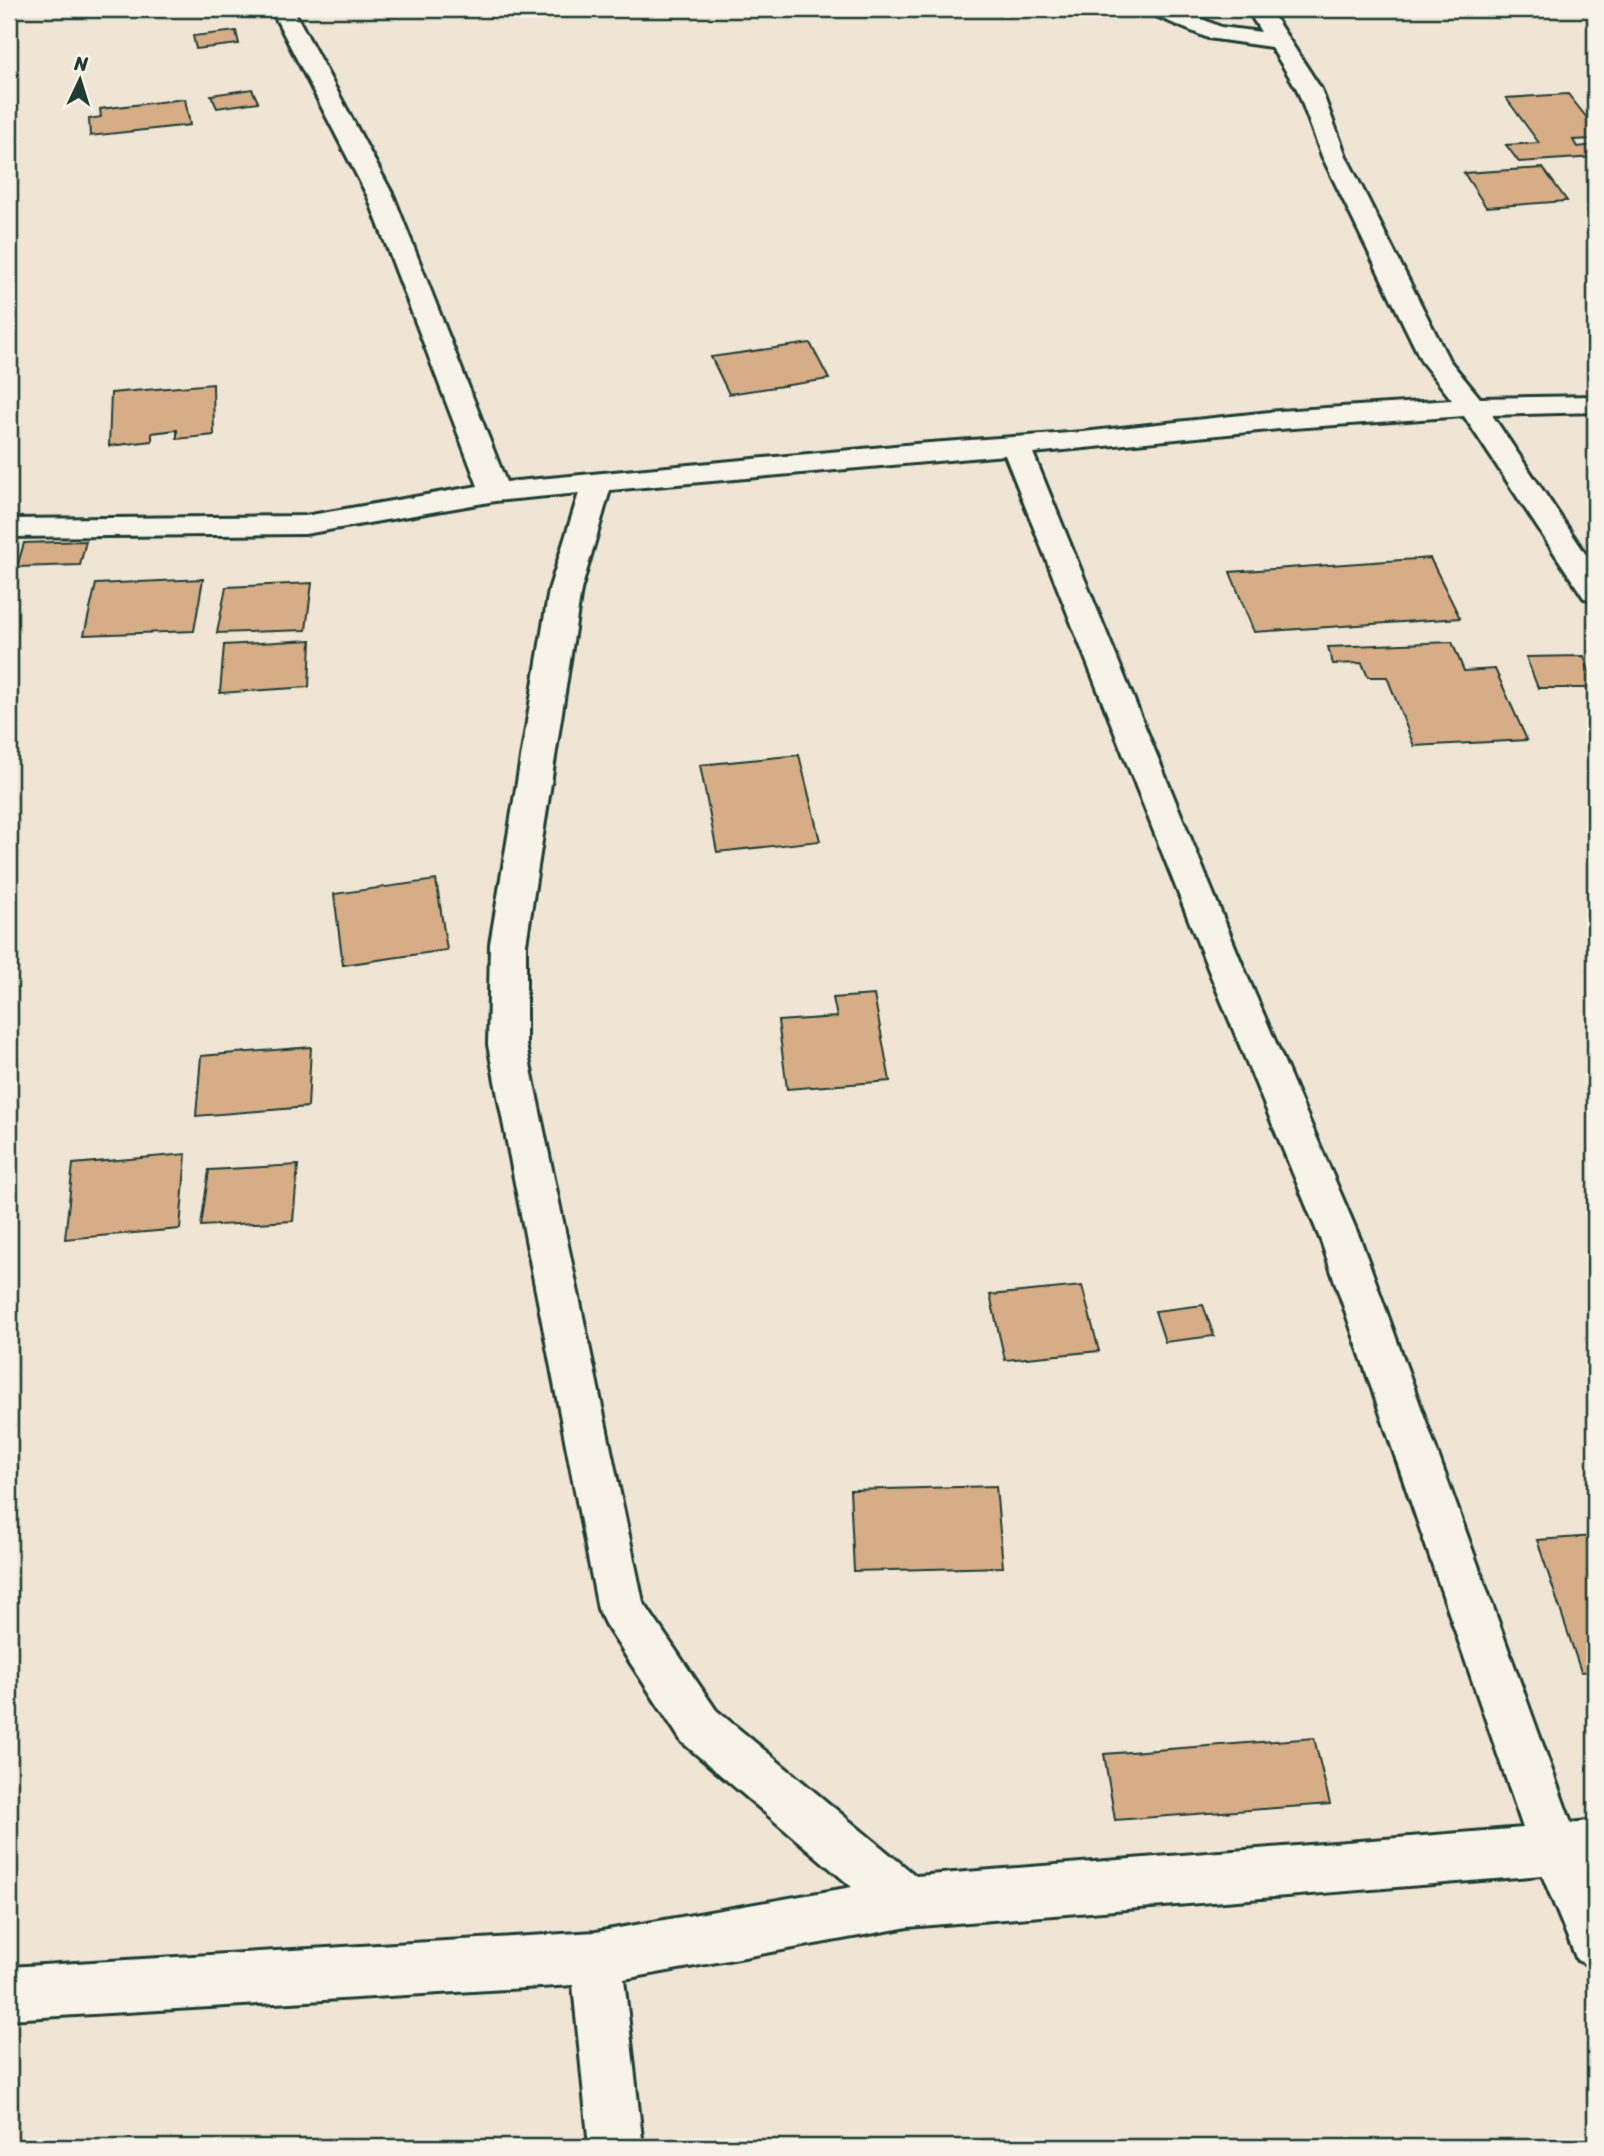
<svg xmlns="http://www.w3.org/2000/svg" width="1604" height="2156" font-family="Sriracha,sans-serif">
<style>
.building{fill:#d6ad87;stroke:#1f3d34;stroke-width:2}
.lines{fill:none;stroke-linecap:round;stroke-linejoin:round}
.minor-casing{stroke:#1f3d34;stroke-width:6}
.minor{fill:#f7f3e8;fill-rule:evenodd}
</style>
<rect width="100%" height="100%" fill="#f0e5d5"/>
<filter id="ink" filterUnits="userSpaceOnUse"><feTurbulence type="fractalNoise" baseFrequency=".0143" numOctaves="2"/><feDisplacementMap in="SourceGraphic" scale="14" xChannelSelector="R" yChannelSelector="G"/><feConvolveMatrix kernelMatrix="1 2 1 2 8 2 1 2 1" color-interpolation-filters="sRGB"/></filter>
<g filter="url(#ink)">
<path class="building" d="M236,31L239,44L196,49L193,36Z
M252,89L258,102L217,108L211,95Z
M1568,94L1595,128V139L1573,140L1577,147L1595,145V157L1519,162L1506,145L1539,143L1506,98Z
M185,99L190,125L90,136L89,119L101,117L100,109Z
M1543,168L1567,201L1486,207L1464,173Z
M810,343L829,379L729,394L711,357Z
M213,384L214,435L177,439V430L152,433V441L109,446L111,393Z
M86,541L80,565L17,567L24,543Z
M1430,558L1460,618L1254,632L1230,572Z
M203,579L194,631L84,635L96,584Z
M312,583L306,630L217,633L226,587Z
M311,640L309,687L220,693L224,645Z
M1452,642L1464,671L1495,669L1527,740L1414,746L1387,677H1368L1362,663L1333,664L1328,647Z
M1584,656L1595,688H1538L1526,657Z
M799,755L820,841L717,852L700,765Z
M436,880L447,950L343,965L334,894Z
M874,995L890,1081L787,1089L778,1021L837,1017L833,998Z
M311,1047L308,1107L196,1116L201,1056Z
M186,1154L180,1229L65,1239L73,1164Z
M298,1165L293,1221L201,1226L209,1170Z
M1082,1286L1099,1351L1005,1360L990,1295Z
M1203,1305L1214,1336L1165,1342L1155,1311Z
M996,1486L1003,1567L854,1571L850,1490Z
M1595,1536V1671L1581,1672L1537,1540Z
M1314,1738L1330,1804L1115,1820L1104,1754Z"/>
<g class="lines">
<g class="minor-casing">
<path id="minor" d="M271,9H293L394,197L506,482L916,444L1083,432L1279,411L1452,400L1422,362L1322,156L1297,89L1271,47L1208,38L1151,14L1148,9H1178L1221,27L1261,32L1247,9H1269L1321,89L1346,156L1449,360L1480,398L1595,396V412L1492,415L1595,568V600L1584,598L1464,416L1279,429L1033,453L1245,971L1361,1241L1571,1823L1595,1820V1868L1589,1869L1595,1882V1968L1577,1960L1542,1875L908,1927L624,1979L643,2147H589L573,1985L9,2019V1967L596,1932L852,1887L682,1742L605,1624L598,1609L488,1045L490,944L549,590L579,493L495,501L305,534L9,537V519L305,516L478,486L368,197ZM1005,455L1209,971L1321,1241L1523,1828L916,1876L716,1710L643,1602L526,1045V944L581,590L610,490Z"/>
</g>
<use href="#minor" class="minor"/>
</g>
</g>
<rect width="1604" height="2156" fill="none" stroke="#f7f3e8" stroke-width="35"/>
<rect x="18" y="18" width="1569" height="2121" fill="none" stroke="#1f3d34" stroke-width="2.5" filter="url(#ink)"/>
<g transform="translate(80 80) rotate(4)" stroke="#f7f3e8" stroke-width="5" paint-order="stroke">
<path d="M0-5L12 26L0 18L-12 26Z" fill="#1f3d34"/>
<text y="-10" font-size="19" font-weight="bold" text-anchor="middle" fill="#1f3d34">N</text>
</g>
</svg>
